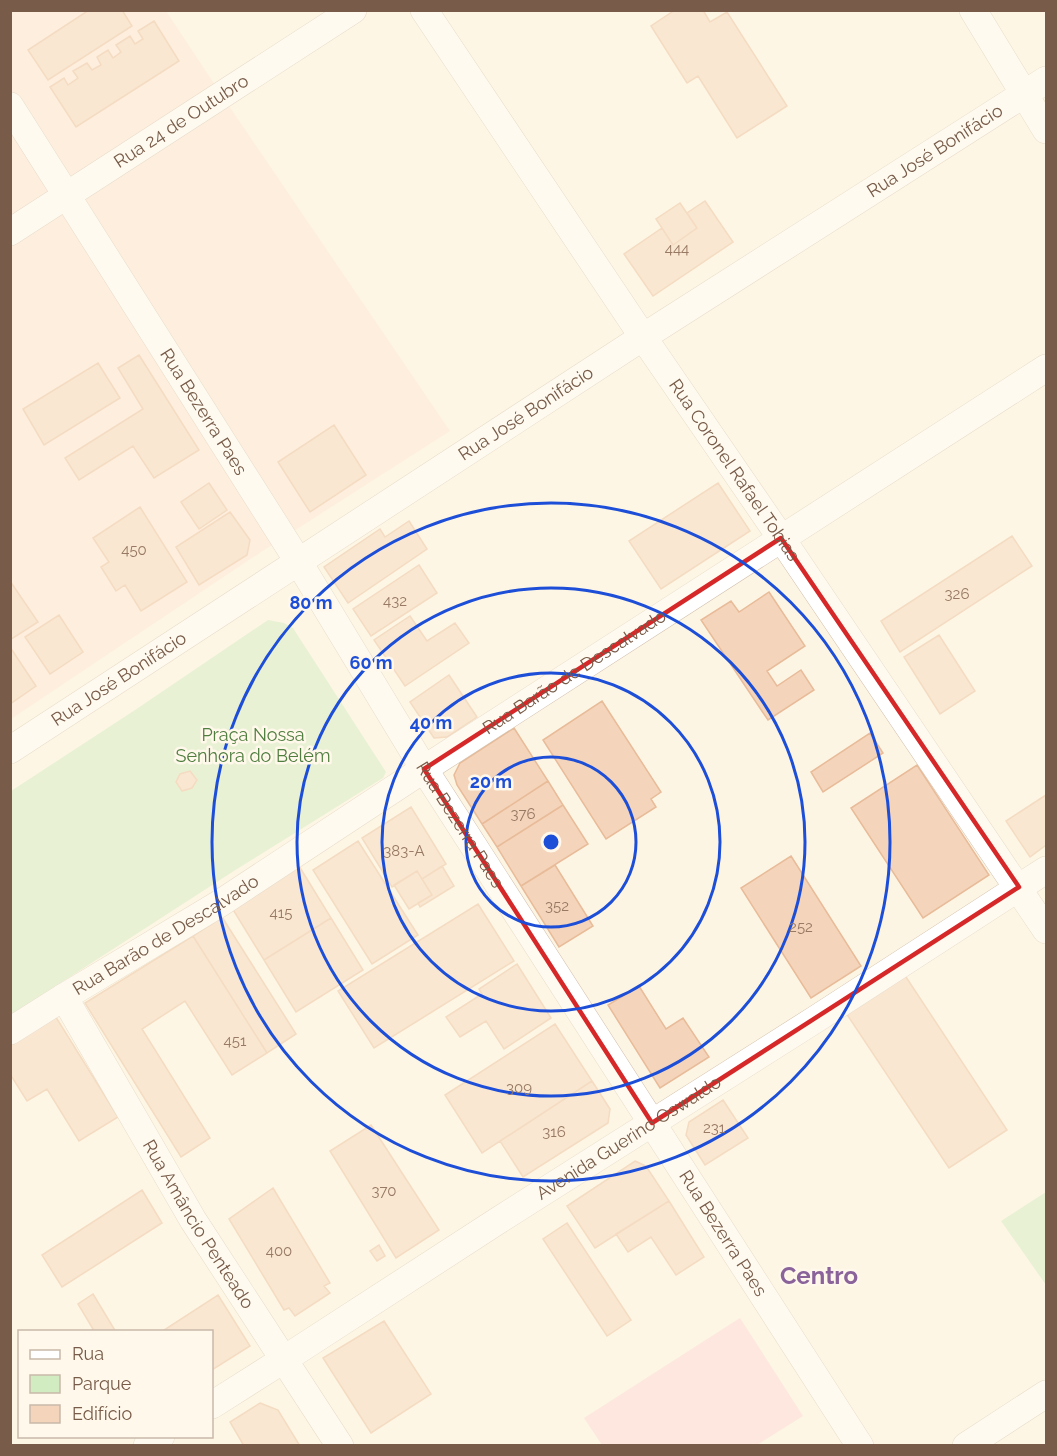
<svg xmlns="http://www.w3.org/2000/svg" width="1057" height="1456" font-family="Raleway,sans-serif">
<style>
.commercial{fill:#fee4d7}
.medical{fill:#fcd6d9}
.green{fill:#d1ecc1}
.building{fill:#f4d4ba;stroke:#e8bb99;stroke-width:1.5}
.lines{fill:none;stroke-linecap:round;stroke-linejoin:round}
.minor-casing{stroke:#d2bfac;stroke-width:28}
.minor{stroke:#fff;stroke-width:27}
.marked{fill:none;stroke:#d62828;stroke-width:4.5;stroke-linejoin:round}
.ring{fill:none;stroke:#1d4ed8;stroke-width:3}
.labels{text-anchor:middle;stroke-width:5;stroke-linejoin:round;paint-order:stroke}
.number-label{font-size:15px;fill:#977964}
.street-label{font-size:18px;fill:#785b48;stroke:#fff8eb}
.park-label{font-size:18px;fill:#4f7e3f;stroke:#fff8eb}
.district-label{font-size:24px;font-weight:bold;fill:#8b639b;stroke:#fff8eb}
.centre{fill:#1d4ed8;stroke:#fff8eb;stroke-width:3}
.ring-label{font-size:18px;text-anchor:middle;font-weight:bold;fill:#1d4ed8;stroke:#fff8eb;stroke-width:5;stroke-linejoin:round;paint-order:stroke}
</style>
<rect width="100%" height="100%" fill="#fdf5e4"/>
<path class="commercial" d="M11,11H166L231,109L450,431L261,552L11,719Z"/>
<path class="medical" d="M740,1318L803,1416L757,1445H602L584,1418Z"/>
<path class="green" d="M268,620L284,623L293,628L386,772L383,778L237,869L11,1015V791L135,710Z
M1046,1192V1285L1001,1221Z"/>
<path class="building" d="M89,10H122L132,26L48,80L28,50Z
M675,10H703L710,22L727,12L787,106L737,138L698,76L687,83L651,26Z
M154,21L179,61L76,127L50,87L64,78L68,85L78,78L73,71L87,63L92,70L101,65L97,57L108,50L113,58L121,52L116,45L130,36L135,44L143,39L138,31Z
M705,201L733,242L653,296L624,254L662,228L673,245L697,228L687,213Z
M680,203L697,228L673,245L656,219Z
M139,355L199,450L154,478L133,446L79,480L65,458L143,409L118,368Z
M98,363L120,398L44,445L23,409Z
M334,425L366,475L310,512L278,462Z
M209,483L227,510L199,529L181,502Z
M718,483L750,531L661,589L629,541Z
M140,507L187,582L141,611L125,585L116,591L101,567L109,562L93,538Z
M230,512L250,540L247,555L199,585L176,547Z
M409,521L427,549L348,603L324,567L380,529L385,537Z
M1012,536L1032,566L900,652L881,621Z
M419,565L437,593L371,636L353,609Z
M10,581L38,622L10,640Z
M769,592L805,646L767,671L777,686L801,670L814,690L768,720L701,620L731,601L739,612Z
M59,615L83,652L50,674L25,637Z
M410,616L427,641L455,623L469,643L405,686L374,640Z
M939,635L975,691L940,714L904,657Z
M10,647L36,686L10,704Z
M449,675L477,717L447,737L434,738L410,702Z
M602,701L661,792L651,799L656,807L606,839L543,740Z
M514,728L548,781L482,824L457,785L454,775L460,763Z
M870,733L883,753L823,792L811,772Z
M917,765L989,875L923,918L851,808Z
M190,771L197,780L192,788L182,791L176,782L180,774Z
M548,781L563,805L497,847L482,824Z
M1046,795V845L1030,857L1006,821Z
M563,805L588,844L521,886L497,847Z
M411,807L446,864L422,879L417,871L392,887L362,838Z
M358,841L418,935L372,964L313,870Z
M791,856L861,966L811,998L741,888Z
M555,865L593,926L559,947L521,886Z
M299,866L331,918L264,960L232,908Z
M442,866L454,886L420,907L418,903L432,895L422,879Z
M417,871L432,895L409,909L394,885Z
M478,904L514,961L374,1048L338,991Z
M222,917L296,1034L267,1053L193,936Z
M331,918L363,970L296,1012L264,960Z
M193,936L267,1053L232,1075L185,1001L142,1029L210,1138L181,1157L85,1003Z
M517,964L551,1018L504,1049L486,1021L460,1037L446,1017L482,994L479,989Z
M904,974L1007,1130L949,1168L846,1013Z
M639,986L666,1029L683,1018L709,1057L660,1088L608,1005Z
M54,1014L118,1117L79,1141L47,1089L27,1101L10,1074V1042Z
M555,1024L592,1081L482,1153L445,1095Z
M592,1081L610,1109L608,1123L523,1177L500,1141Z
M723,1100L748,1138L705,1165L686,1135L689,1122Z
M371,1125L439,1230L396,1258L330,1151Z
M635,1161L646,1166L669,1201L595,1248L567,1206Z
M273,1188L330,1283L324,1286L330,1293L295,1316L289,1308L284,1310L229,1219Z
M142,1190L162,1223L62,1287L42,1255Z
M669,1201L704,1257L676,1275L651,1237L628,1252L616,1234Z
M567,1223L631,1320L607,1336L543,1239Z
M379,1245L385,1256L377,1261L370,1251Z
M93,1294L116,1332H90L93,1329L78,1304Z
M218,1295L250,1346L212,1370V1332H161Z
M384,1321L431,1394L371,1433L323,1358Z
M260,1403L278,1410L300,1446H244L230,1422Z"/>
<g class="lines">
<g class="minor-casing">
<g id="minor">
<path id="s1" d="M424,10L643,337L781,538L1046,930"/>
<path d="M973,10L1046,130"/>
<path id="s2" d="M10,106L298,561L424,769L860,1446"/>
<path id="s3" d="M10,232L353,10"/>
<path id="s4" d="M10,750L643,337L1046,80"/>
<path id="s5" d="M64,997L193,1220L340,1446"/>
<path id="s6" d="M10,1031L64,997L219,904L424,769L1046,368"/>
<path id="s7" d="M212,1405L283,1360L499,1220L816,1019L1046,870"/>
<path d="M147,1446L161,1436"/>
<path d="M966,1446L1046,1394"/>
</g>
</g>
<use href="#minor" class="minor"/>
</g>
<path d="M0 0H1057V1456H0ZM781,538L1019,887L652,1123L424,769Z" fill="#fdf5e4" fill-opacity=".55" fill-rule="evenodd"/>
<path class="marked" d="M781,538L1019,887L652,1123L424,769Z"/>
<g class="ring">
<circle cx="551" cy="842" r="85"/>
<circle cx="551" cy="842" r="169"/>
<circle cx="551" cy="842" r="254"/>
<circle cx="551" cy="842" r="339"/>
</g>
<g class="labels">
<g class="number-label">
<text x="677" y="254">444</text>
<text x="134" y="555">450</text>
<text x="957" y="599">326</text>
<text x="395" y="606">432</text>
<text x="523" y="819">376</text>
<text x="404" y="856">383-A</text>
<text x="557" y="911">352</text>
<text x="281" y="918">415</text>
<text x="801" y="932">252</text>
<text x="235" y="1046">451</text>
<text x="519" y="1093">309</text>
<text x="714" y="1133">231</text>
<text x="554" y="1137">316</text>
<text x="384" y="1196">370</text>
<text x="279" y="1256">400</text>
</g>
<g class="street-label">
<text dy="6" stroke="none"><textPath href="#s3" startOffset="204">Rua 24 de Outubro</textPath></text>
<text dy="6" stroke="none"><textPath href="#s4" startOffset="1102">Rua José Bonifácio</textPath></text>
<text dy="6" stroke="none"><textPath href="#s2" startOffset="362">Rua Bezerra Paes</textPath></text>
<text dy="6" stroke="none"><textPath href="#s4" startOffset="616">Rua José Bonifácio</textPath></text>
<text dy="6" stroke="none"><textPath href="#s1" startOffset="555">Rua Coronel Rafael Tobias</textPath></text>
<text dy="6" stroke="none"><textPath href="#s6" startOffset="669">Rua Barão de Descalvado</textPath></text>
<text dy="6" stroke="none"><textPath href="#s4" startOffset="130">Rua José Bonifácio</textPath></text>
<text dy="6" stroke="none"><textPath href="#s2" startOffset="848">Rua Bezerra Paes</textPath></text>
<text dy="6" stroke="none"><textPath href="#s6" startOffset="183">Rua Barão de Descalvado</textPath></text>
<text dy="6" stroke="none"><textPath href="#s7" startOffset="495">Avenida Guerino Oswaldo</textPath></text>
<text dy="6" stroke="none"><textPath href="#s5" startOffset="264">Rua Amâncio Penteado</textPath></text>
<text dy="6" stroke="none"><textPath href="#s2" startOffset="1334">Rua Bezerra Paes</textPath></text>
</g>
<g class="park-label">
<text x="253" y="741">Praça Nossa<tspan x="253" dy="21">Senhora do Belém</tspan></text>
</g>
<g class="district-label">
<text x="819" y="1284">Centro</text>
</g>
</g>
<circle cx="551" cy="842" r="9" class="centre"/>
<g class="ring-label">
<text x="311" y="609">80 m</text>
<text x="371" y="669">60 m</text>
<text x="431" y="729">40 m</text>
<text x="491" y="788">20 m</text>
</g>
<rect width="1057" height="1456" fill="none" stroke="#785b48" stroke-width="24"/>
<rect x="18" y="1330" width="195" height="108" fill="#fff8eb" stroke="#c9b9aa" stroke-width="1.5"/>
<rect x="30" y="1350" width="30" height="9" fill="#ffffff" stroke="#c9b9aa" stroke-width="1.5"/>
<text x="72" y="1360" font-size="18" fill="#785b48">Rua</text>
<rect x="30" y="1375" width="30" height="18" fill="#d1ecc1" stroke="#c9b9aa" stroke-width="1.5"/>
<text x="72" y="1390" font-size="18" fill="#785b48">Parque</text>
<rect x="30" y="1405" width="30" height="18" fill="#f4d4ba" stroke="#c9b9aa" stroke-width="1.5"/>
<text x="72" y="1420" font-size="18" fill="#785b48">Edifício</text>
</svg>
